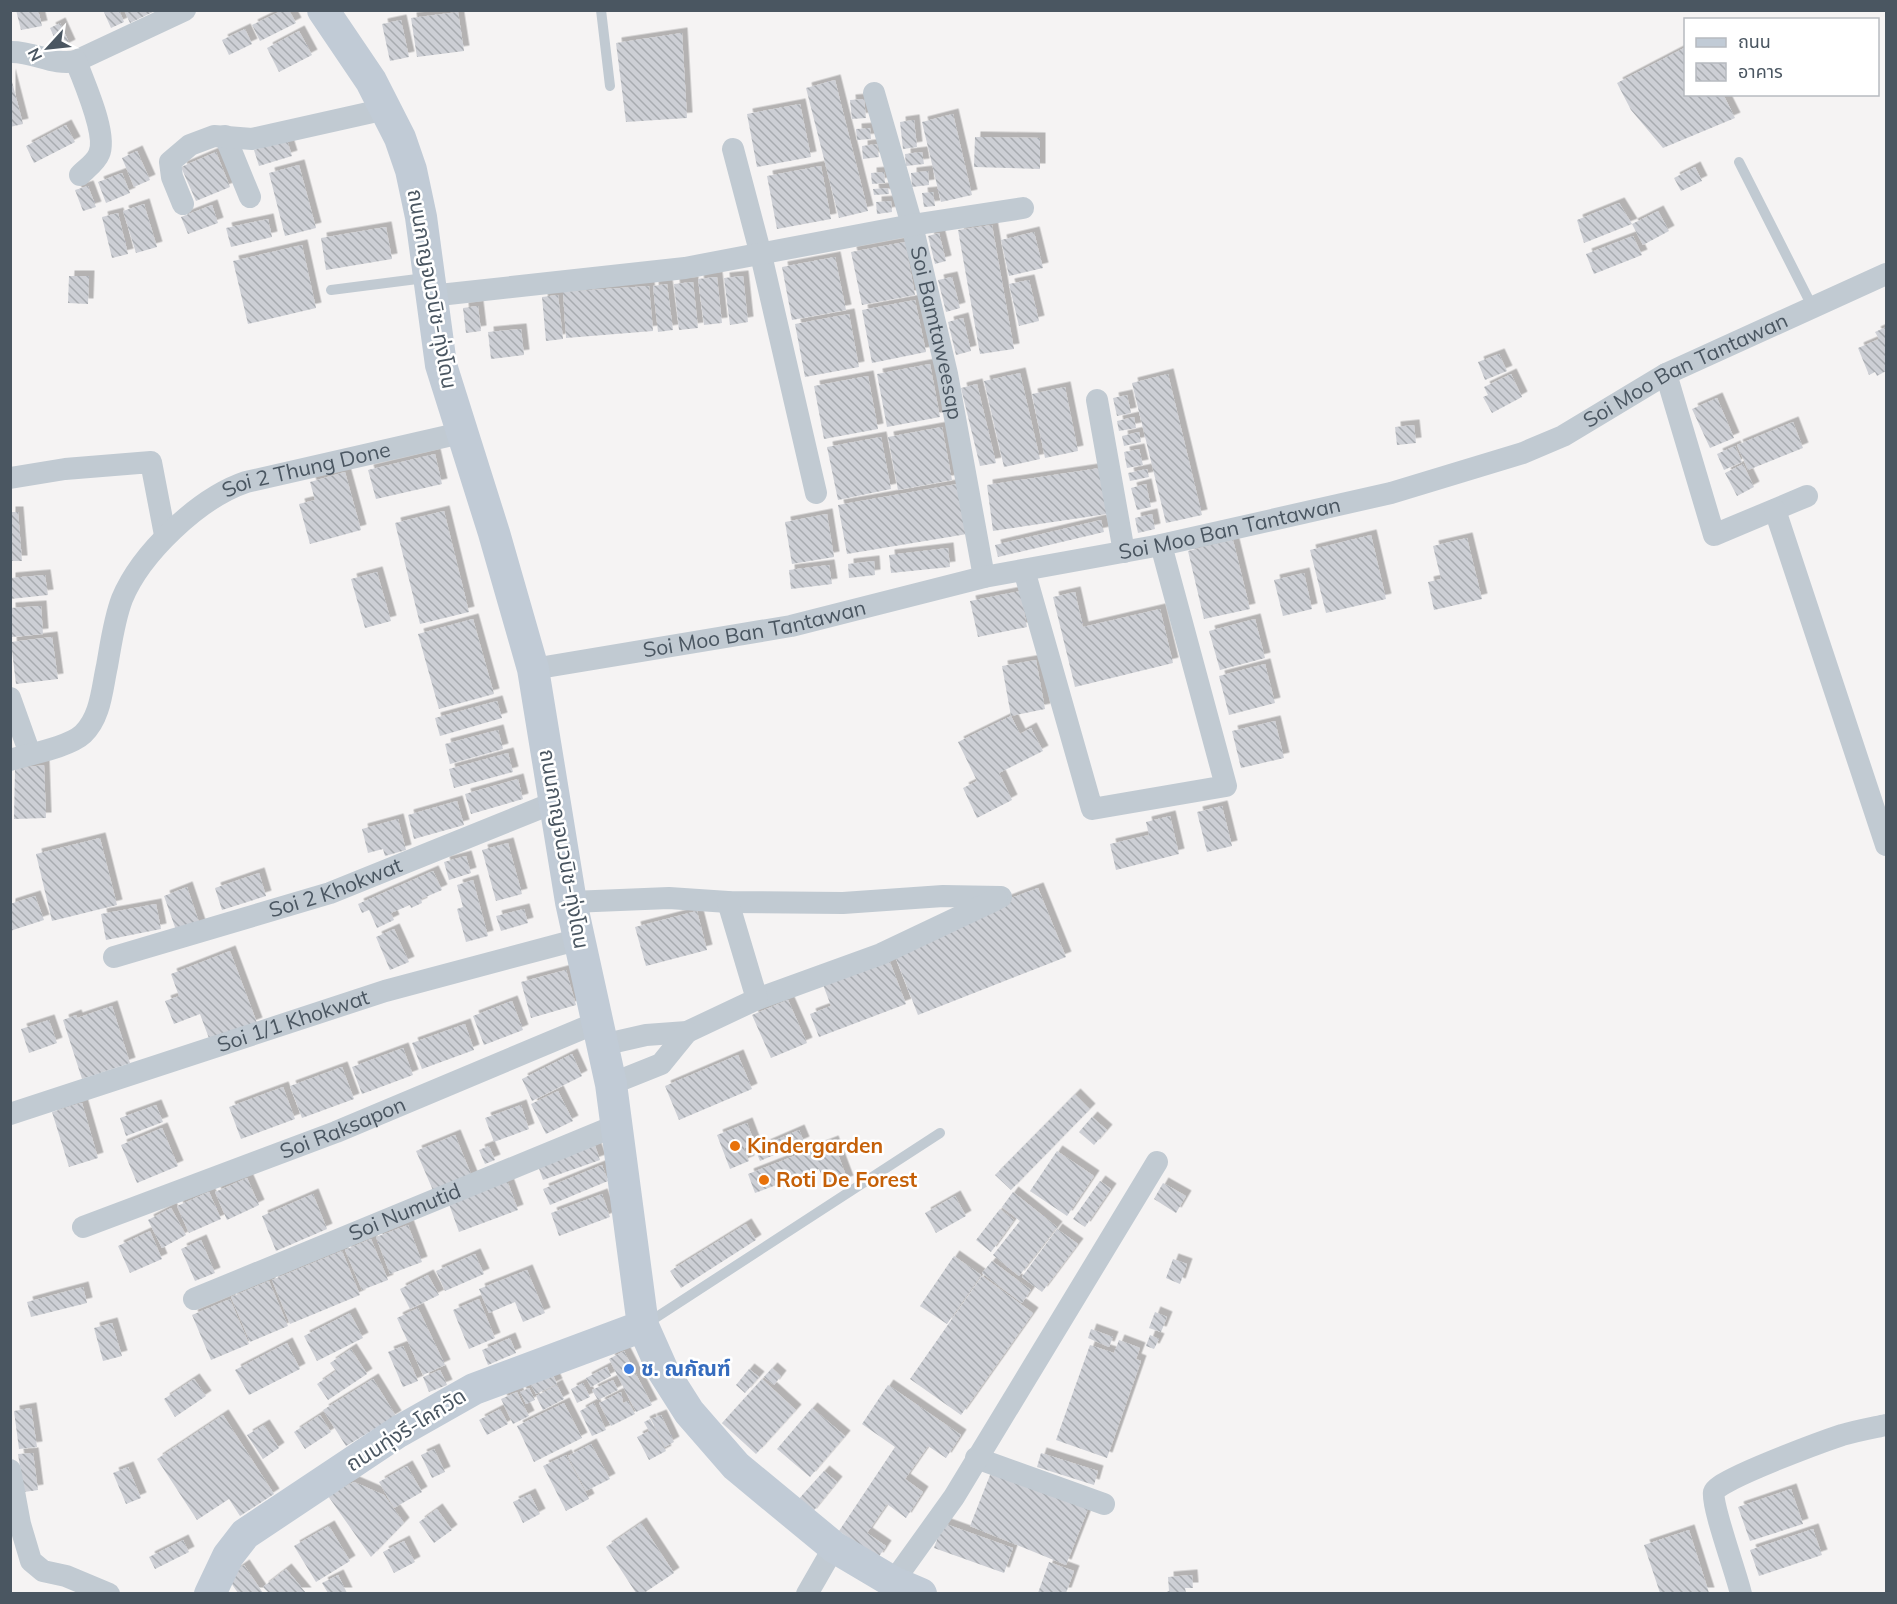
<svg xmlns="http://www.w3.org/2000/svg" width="1897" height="1604" font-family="Mulish,'Noto Sans Thai',sans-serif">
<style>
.building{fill:url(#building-back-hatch);filter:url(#shadow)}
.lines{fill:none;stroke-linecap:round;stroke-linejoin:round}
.lane{stroke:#c1cad2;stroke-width:10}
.street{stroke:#c1cad2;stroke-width:22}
.secondary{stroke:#c1cbd6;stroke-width:32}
.food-dot{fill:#e8710a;stroke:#fff;stroke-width:2}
.shop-dot{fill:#3f7fe0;stroke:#fff;stroke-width:2}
.labels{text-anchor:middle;stroke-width:5;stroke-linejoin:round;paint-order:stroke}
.street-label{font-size:21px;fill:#4a5661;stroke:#fff}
.food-label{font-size:21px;font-weight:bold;fill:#c56008;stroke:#fff;text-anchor:start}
.shop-label{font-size:21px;font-weight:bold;fill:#366cbe;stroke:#fff;text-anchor:start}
</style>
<defs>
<pattern id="building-back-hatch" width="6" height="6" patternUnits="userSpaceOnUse" patternTransform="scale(1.5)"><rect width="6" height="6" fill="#cdcfd5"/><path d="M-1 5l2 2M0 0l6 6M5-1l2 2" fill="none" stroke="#a8abb0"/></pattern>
<filter id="shadow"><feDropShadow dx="5.5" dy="-5.5" stdDeviation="0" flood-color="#0004"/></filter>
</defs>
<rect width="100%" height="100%" fill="#f5f3f3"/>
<path class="building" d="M16,10H38L42,26L21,30Z
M103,10H119L124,22L111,28Z
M124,10H157L130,23Z
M283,10H289L296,23L260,41L252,25Z
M458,12L464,51L417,57L411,18Z
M401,20L409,57L390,61L382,24Z
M60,23L70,45L60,50L50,28Z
M245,29L252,44L229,55L222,40Z
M299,31L312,55L279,72L267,48Z
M682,33L687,118L626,122L616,43Z
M1686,47V94H1723L1735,118L1663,148L1631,110L1617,83Z
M10,74L23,124L10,127Z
M835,80L868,211L839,218L806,88Z
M864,99L866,118L852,119L850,100Z
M800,104L811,157L757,167L747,114Z
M953,114L972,195L941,202L922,122Z
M914,120L917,147L903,149L900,122Z
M66,125L75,142L34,163L26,146Z
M870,128L871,139L857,140L856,129Z
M975,137L1040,138V169L974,167Z
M287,140L292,156L259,166L254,150Z
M877,144L879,157L863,159L862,146Z
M137,151L150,180L134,187L122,158Z
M216,152L230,187L196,201L181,167Z
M922,152L924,164L906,166L905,154Z
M299,165L316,228L285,236L269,173Z
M821,166L831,219L777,229L767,176Z
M1695,167L1702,181L1681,191L1674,178Z
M928,171L929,185L912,187L911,173Z
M884,172L885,183L872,184L871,173Z
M122,173L130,193L106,203L98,182Z
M88,186L96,207L83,211L75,190Z
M888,188L889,194L874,195L873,189Z
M933,192L935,206L924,207L922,193Z
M891,201L892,212L877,214L876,202Z
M1619,203L1632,224L1584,243L1577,220Z
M144,204L157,247L136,253L123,211Z
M212,205L218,223L188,234L181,217Z
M1658,211L1669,231L1643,245L1632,224Z
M118,213L128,254L112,258L102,217Z
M268,219L272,237L231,247L226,228Z
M992,225L1014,349L980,354L958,230Z
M386,227L392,259L326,270L321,238Z
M1034,232L1043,268L1009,276L1001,240Z
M939,233L946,261L935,264L928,236Z
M1633,236L1642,255L1594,274L1586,254Z
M905,242L915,295L862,305L851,252Z
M302,245L316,308L248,324L233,261Z
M835,257L846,310L792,320L782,267Z
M69,276H89L88,304L68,303Z
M743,276L748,322L730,325L724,278Z
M717,277L722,323L704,325L698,279Z
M952,277L960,308L946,312L938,280Z
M1029,280L1039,321L1019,326L1009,284Z
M693,282L698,328L679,330L674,284Z
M667,284L673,330L658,332L653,286Z
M649,286L653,331L566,338L563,292Z
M558,295L563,339L546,341L542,297Z
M915,300L926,352L872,363L862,310Z
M478,306L481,331L466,333L463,308Z
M849,314L859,367L805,377L795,324Z
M963,318L971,351L956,355L948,322Z
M1886,327V371L1877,376L1875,372L1869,375L1858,348L1879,339L1875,332Z
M521,329L524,355L491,359L488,332Z
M1499,354L1507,371L1485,380L1478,362Z
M930,364L940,417L887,427L877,374Z
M1020,373L1040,459L1004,467L984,381Z
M1168,374L1202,515L1166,523L1132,383Z
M1511,374L1522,397L1492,413L1483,397L1488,395L1484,387Z
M868,376L878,429L824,439L814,386Z
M977,384L996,463L980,466L961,388Z
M1065,387L1078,451L1045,458L1032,394Z
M1127,395L1131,413L1117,416L1113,398Z
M1717,398L1734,438L1710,448L1692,409Z
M1134,417L1136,428L1119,431L1117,421Z
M1793,422L1803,448L1748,470L1737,445Z
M1414,425L1416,443L1397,445L1395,427Z
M942,427L952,480L898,490L888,437Z
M1139,432L1141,442L1124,446L1122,436Z
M881,437L891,489L838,500L827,447Z
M1735,446L1742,462L1724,470L1717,454Z
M1139,449L1143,465L1127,468L1124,452Z
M435,454L442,484L376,499L368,470Z
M1743,464L1754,487L1737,496L1725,473Z
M1100,468L1107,514L993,531L987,485Z
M1147,469L1149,477L1130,481L1128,473Z
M345,472L361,530L310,544L299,504L315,500L310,482Z
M957,484L967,534L847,554L838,505Z
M1146,484L1151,507L1137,510L1131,488Z
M444,511L469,612L420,624L395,523Z
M10,512H18L22,561H10Z
M827,514L834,557L792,564L785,522Z
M1152,514L1155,529L1138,533L1135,518Z
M1101,520L1104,532L998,557L995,545Z
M1371,535L1386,599L1326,613L1310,550Z
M1467,538L1482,599L1434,610L1428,582L1441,579L1433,546Z
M1233,540L1250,609L1204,619L1188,551Z
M948,548L950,567L891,573L889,555Z
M874,561L875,575L849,578L848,564Z
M829,565L832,584L791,589L789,570Z
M377,572L391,621L365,628L351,579Z
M1304,573L1312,609L1283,616L1274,580Z
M45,575L48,595L10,599V578Z
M1020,591L1027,627L978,637L970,601Z
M1075,592L1083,627L1160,609L1173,663L1075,687L1053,597Z
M41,606L43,634L12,637L10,608Z
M473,619L494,694L439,709L418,634Z
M1255,619L1265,658L1220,670L1209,631Z
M52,637L58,679L16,684L11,642Z
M1036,660L1045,709L1011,716L1002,666Z
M1265,664L1275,703L1229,715L1219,676Z
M497,701L502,718L440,736L435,718Z
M1011,716L1020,734L1031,728L1043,751L999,773L1012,800L977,818L963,788L977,781L958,742Z
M1275,721L1284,758L1241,768L1232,731Z
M498,730L503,749L450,764L445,744Z
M508,753L513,772L454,788L449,769Z
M44,765L46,818L14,819L15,769Z
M518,779L523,799L471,814L465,794Z
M457,801L464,825L414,839L408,815Z
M1222,806L1232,846L1207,852L1197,812Z
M1170,816L1179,854L1116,870L1110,844L1149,835L1146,822Z
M398,819L406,850L385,856L383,849L368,853L362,829Z
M100,838L117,905L52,921L36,854Z
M508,843L522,894L496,901L482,850Z
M466,856L471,873L449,880L444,862Z
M433,871L442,890L421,899L422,903L411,908L410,905L391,913L394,920L377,928L369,910L362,913L358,904Z
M259,873L266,896L222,910L215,888Z
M473,880L488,936L466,942L457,909L463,907L457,885Z
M187,887L200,925L177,933L164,896Z
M1038,888L1066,957L918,1015L890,943Z
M35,896L44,920L10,931V904Z
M156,904L161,929L106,940L101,914Z
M524,909L528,923L501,931L496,916Z
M697,911L707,950L646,966L635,927Z
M394,929L409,962L390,970L376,937Z
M230,951L257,1023L210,1041L200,1014L174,1024L165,1001L179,996L171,974Z
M888,957L906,1004L819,1037L810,1014L831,1006L822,982Z
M566,970L576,1005L531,1018L521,982Z
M788,1000L807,1043L771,1058L752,1015Z
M512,1001L523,1030L484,1045L473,1016Z
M112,1006L130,1063L82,1079L63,1020L76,1015L77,1018Z
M49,1020L57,1043L29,1053L21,1029Z
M465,1024L474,1050L422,1069L412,1043Z
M403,1048L413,1075L362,1094L352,1067Z
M572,1054L582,1076L532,1101L522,1079Z
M738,1055L752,1089L679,1120L665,1086Z
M342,1067L354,1099L302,1118L290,1086Z
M283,1087L295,1119L241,1139L229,1107Z
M558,1091L573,1121L546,1134L531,1104Z
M1075,1094L1090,1109L1011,1190L995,1175Z
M82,1103L98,1158L69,1167L52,1112Z
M156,1105L163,1122L126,1136L120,1118Z
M521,1105L529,1129L494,1142L485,1118Z
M1092,1117L1107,1130L1094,1145L1079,1132Z
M747,1123L755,1144L744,1148L749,1161L730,1169L717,1135Z
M162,1128L178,1166L137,1183L121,1145Z
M799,1130L804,1142L760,1161L755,1149Z
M455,1135L473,1179L435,1195L416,1151Z
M593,1140L600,1160L543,1180L536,1160Z
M833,1141L848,1181L827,1189L819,1169L755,1193L748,1174Z
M489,1146L495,1160L485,1164L479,1150Z
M1057,1151L1094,1176L1067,1216L1030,1191Z
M602,1165L608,1181L550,1205L543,1189Z
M504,1172L518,1210L459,1232L445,1193Z
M247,1178L259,1205L227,1220L215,1192Z
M1100,1181L1111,1189L1085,1227L1073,1219Z
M1163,1183L1186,1196L1176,1213L1154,1199Z
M209,1192L221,1219L189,1233L177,1206Z
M1013,1192L1057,1227L1019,1276L993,1255L1020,1221L1002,1207Z
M313,1194L327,1229L276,1251L262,1216Z
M602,1194L610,1217L559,1236L551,1213Z
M955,1196L966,1216L936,1233L925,1213Z
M171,1208L186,1235L162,1248L148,1220Z
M1000,1209L1014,1220L991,1252L976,1240Z
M746,1224L756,1240L681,1288L670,1271Z
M408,1225L422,1262L390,1274L376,1237Z
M1057,1229L1078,1244L1042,1292L1022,1277Z
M150,1231L162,1259L130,1273L118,1246Z
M371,1239L388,1280L362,1290L345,1250Z
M201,1240L215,1273L195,1281L181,1249Z
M342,1251L360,1295L290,1324L272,1280Z
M475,1254L484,1274L445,1291L436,1271Z
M954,1256L981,1275L947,1324L920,1306Z
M1173,1259L1187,1264L1180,1284L1166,1278Z
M992,1261L1031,1290L1022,1303L982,1273Z
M527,1270L545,1313L523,1322L515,1302L489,1313L479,1289Z
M428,1275L439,1295L410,1309L400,1289Z
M982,1276L1033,1313L961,1415L910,1379Z
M269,1281L288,1326L250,1342L231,1297Z
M83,1287L87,1303L31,1317L27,1302Z
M230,1299L249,1344L211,1360L192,1315Z
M479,1299L495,1338L469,1349L453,1310Z
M418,1308L445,1365L423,1375L397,1318Z
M1155,1312L1167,1317L1161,1332L1149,1328Z
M350,1313L363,1338L317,1361L304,1336Z
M112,1323L122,1356L103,1361L94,1328Z
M1091,1329L1113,1337L1109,1347L1088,1338Z
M1150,1335L1159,1339L1154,1349L1146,1346Z
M510,1338L516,1353L488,1365L482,1350Z
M1119,1340L1140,1348L1136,1359L1141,1361L1107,1458L1056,1440L1090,1345L1114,1353Z
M287,1343L300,1369L249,1395L235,1370Z
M403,1346L418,1381L403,1387L388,1352Z
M351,1349L367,1374L328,1400L317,1384L336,1371L330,1363Z
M624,1351L652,1405L636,1412L609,1359Z
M607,1367L611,1376L591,1387L586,1378Z
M772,1368L781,1376L774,1385L764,1377Z
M749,1369L759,1377L745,1393L736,1385Z
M440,1370L447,1385L429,1392L423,1377Z
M552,1373L557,1384L536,1394L530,1383Z
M194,1379L206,1396L175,1417L164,1399Z
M373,1379L396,1416L346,1446L323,1410Z
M762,1379L796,1410L756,1454L722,1423Z
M613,1380L618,1390L598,1400L592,1390Z
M583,1383L590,1397L577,1403L571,1389Z
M557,1385L564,1399L543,1410L536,1396Z
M888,1385L961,1435L946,1458L928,1446L905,1479L923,1492L906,1518L887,1504L867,1533L886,1546L878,1558L839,1531L895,1447L862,1424Z
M529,1388L535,1400L526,1404L520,1392Z
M517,1392L529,1416L513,1424L501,1399Z
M621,1392L623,1403L628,1401L635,1414L611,1426L599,1403Z
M564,1403L582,1438L534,1462L517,1426Z
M594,1403L606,1430L592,1436L580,1411Z
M31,1408L37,1447L19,1449L14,1411Z
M812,1408L845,1436L810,1477L777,1449Z
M500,1409L508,1424L487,1435L479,1420Z
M223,1415L274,1494L240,1516L229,1499L197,1520L157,1459Z
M320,1415L331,1432L305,1449L294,1432Z
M661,1415L674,1442L665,1447L651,1419Z
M650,1419L666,1451L649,1460L637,1437L649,1431L644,1422Z
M264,1425L279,1448L263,1459L247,1435Z
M591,1444L610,1479L586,1491L568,1456Z
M434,1449L445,1472L432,1478L421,1455Z
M33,1453L38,1490L24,1492L18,1454Z
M1041,1453L1098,1471L1094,1485L1037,1467Z
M566,1455L589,1499L566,1511L543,1466Z
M994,1465L1090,1504L1066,1565L970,1526Z
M407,1466L422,1492L394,1508L379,1482Z
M128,1467L141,1498L126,1504L113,1473Z
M824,1471L837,1482L811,1514L797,1501Z
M354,1482L384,1495L404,1523L371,1557L328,1496Z
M1791,1489L1803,1524L1750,1541L1738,1507Z
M530,1494L540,1514L523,1523L513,1502Z
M437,1509L452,1530L434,1543L419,1522Z
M641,1523L674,1573L644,1593H636L606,1547Z
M943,1523L1013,1548L1004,1573L934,1548Z
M329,1526L350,1561L316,1582L294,1546Z
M1813,1529L1822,1555L1759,1576L1750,1550Z
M1689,1530L1709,1593H1660L1644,1545Z
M183,1540L189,1552L155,1569L149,1557Z
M404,1541L415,1562L394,1573L383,1552Z
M1049,1562L1074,1571L1066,1593H1038Z
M244,1565L263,1593H238L227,1577Z
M286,1569L306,1593H269L263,1587Z
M338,1575L347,1593H328L322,1583Z
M1192,1575L1193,1588H1185L1186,1593H1164L1169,1591L1168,1577Z"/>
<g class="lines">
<path class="lane" d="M601,10L610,86
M1739,162L1812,306
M331,290L425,278
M646,1324L940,1133"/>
<g class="street">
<path d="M10,52C34,51 53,66 76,61L185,10"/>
<path d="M76,61C83,81 108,134 99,154C96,162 86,169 80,175"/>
<path id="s1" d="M874,93L912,225L947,374L984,577"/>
<path d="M225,136L250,197"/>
<path d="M733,149L761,255L816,493"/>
<path d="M183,204L172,177L170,162L190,145L214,136L252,139L386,109"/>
<path d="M430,296L685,268L912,225L1023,208"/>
<path d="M1666,374L1714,535L1807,496"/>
<path d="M1097,400L1124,552"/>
<path d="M10,478L65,469L151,462L165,535"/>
<path d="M1775,510L1886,845"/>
<path d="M1024,570L1092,809L1226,786L1161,545"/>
<path id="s2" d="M533,669L791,626L984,577L1161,545L1391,493L1523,453L1563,436L1666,374L1886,274"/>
<path d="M10,698L30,754"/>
<path id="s3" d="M10,760C30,754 69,747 83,734C101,717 102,688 107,666C111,644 114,620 122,599C141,553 199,498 246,482L461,433"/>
<path d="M571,902L669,898L728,902L843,903L943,896L1001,897"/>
<path id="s4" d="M114,957L330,893L553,803"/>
<path d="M757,999L881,954L997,899"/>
<path d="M602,1045L646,1035L687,1032L757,999L728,902"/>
<path d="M611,1084L661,1064L687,1032"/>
<path id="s5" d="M10,1114L385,991L580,939"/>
<path id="s6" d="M83,1227L336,1132L598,1022"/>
<path id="s7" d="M194,1299L617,1125"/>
<path d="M976,1458L1104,1504"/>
<path d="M10,1470L20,1524L31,1561L43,1571L66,1576L109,1594"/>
<path d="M893,1582L954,1497L1157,1162"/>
<path d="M807,1594L834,1547"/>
<path d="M1741,1594C1737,1575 1711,1505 1714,1492C1717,1480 1824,1441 1842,1435C1856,1431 1872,1428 1886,1425"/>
</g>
<path class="secondary" d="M323,10L371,81L400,138L411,170L421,217L441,365L494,533L533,669L571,902L611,1084L643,1326L663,1371L689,1412L736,1466L834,1547L893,1582L921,1594
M210,1594L228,1556L245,1534L398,1432L474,1389L643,1326"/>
</g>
<g class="food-dot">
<circle cx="735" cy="1146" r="6"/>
<circle cx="764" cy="1180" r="6"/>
</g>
<circle class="shop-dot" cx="629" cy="1369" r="6"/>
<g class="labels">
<g class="street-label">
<text transform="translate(432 289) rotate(80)" y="7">ถนนกาญจนวนิช-ทุ่งโดน</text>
<text dy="7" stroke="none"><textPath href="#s1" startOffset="248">Soi Bamtaweesap</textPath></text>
<text dy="7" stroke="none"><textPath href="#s2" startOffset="1197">Soi Moo Ban Tantawan</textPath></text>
<text dy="7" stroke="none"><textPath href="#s3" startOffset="456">Soi 2 Thung Done</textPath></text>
<text dy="7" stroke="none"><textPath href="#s2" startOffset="711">Soi Moo Ban Tantawan</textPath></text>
<text dy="7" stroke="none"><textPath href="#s2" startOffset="225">Soi Moo Ban Tantawan</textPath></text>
<text transform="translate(564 849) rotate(80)" y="7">ถนนกาญจนวนิช-ทุ่งโดน</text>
<text dy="7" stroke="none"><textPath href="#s4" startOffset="232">Soi 2 Khokwat</textPath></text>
<text dy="7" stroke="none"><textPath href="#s5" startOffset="298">Soi 1/1 Khokwat</textPath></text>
<text dy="7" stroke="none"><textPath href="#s6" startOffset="278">Soi Raksapon</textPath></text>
<text dy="7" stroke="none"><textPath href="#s7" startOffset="228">Soi Numutid</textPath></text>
<text transform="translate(406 1430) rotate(-32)" y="7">ถนนทุ่งรี-โคกวัด</text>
</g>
<g class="food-label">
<text x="747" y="1153">Kindergarden</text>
<text x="776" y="1187">Roti De Forest</text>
</g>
<g class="shop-label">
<text x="641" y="1376">ช. ณกัณฑ์</text>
</g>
</g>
<rect width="1897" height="1604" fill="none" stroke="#4a5661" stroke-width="24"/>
<rect x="1684" y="18" width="195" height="78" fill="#ffffff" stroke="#b7bbc0" stroke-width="1.5"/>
<rect x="1696" y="38" width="30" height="9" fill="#c1cbd6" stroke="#b7bbc0" stroke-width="1.5"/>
<text x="1738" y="48" font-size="18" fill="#4a5661">ถนน</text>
<rect x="1696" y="63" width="30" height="18" fill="url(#building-back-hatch)" stroke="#b7bbc0" stroke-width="1.5"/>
<text x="1738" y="78" font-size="18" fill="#4a5661">อาคาร</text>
<g transform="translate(48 48) rotate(243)" stroke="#ffffff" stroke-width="4.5" paint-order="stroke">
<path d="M0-4.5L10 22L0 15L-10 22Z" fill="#4a5661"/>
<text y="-9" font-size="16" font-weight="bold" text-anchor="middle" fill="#4a5661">N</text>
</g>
</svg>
